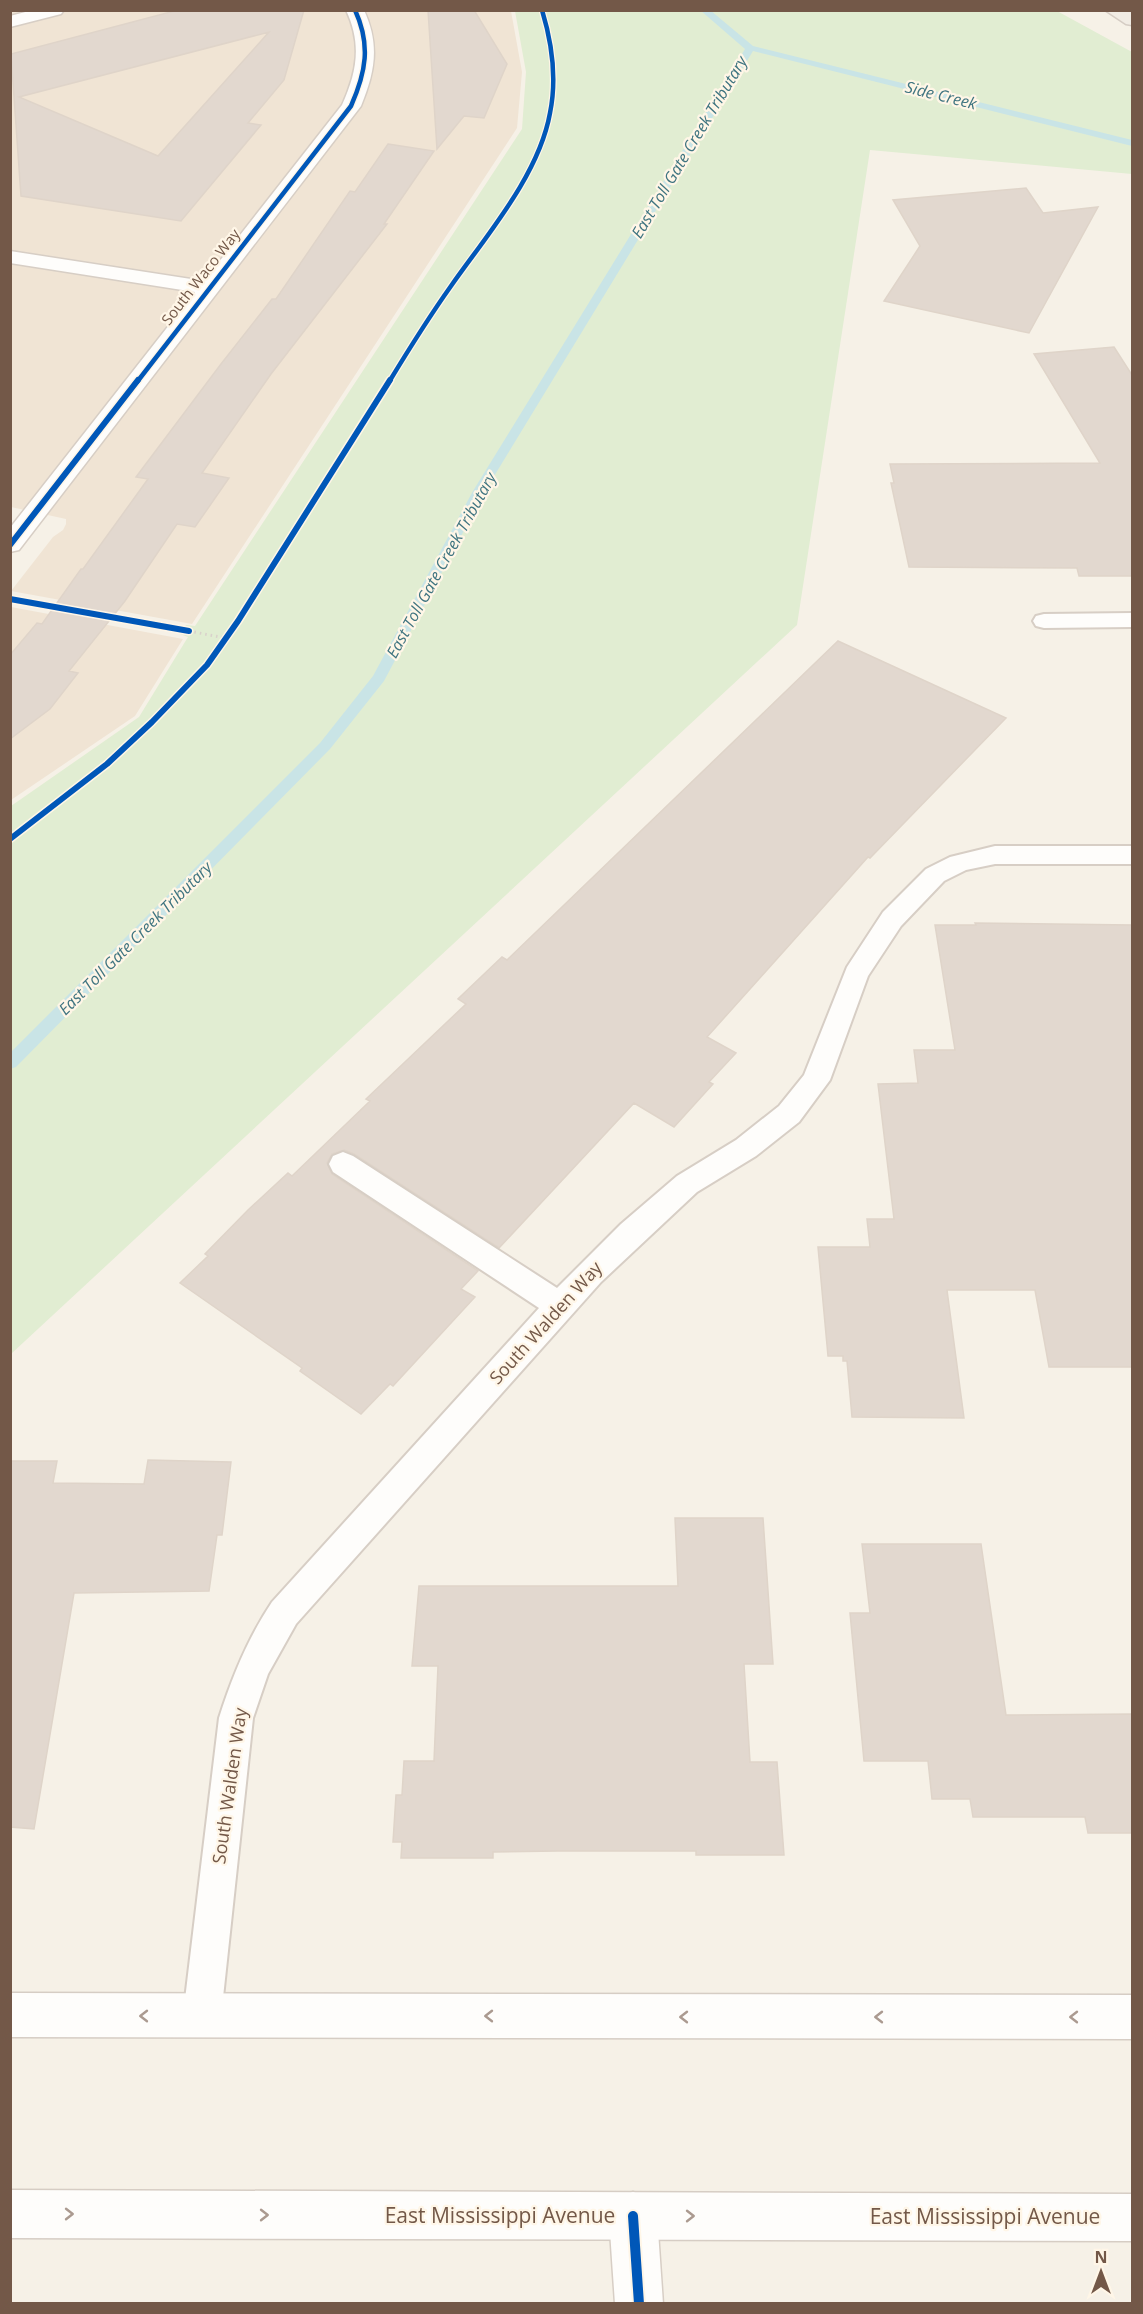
<svg xmlns="http://www.w3.org/2000/svg" width="1143" height="2314" font-family="'Open Sans',sans-serif">
<style>
.residential{fill:#f0e4d4}
.green{fill:#e1edd2}
.lines{fill:none;stroke-linecap:round;stroke-linejoin:round}
.stream{fill:#c9e4e6;fill-rule:evenodd}
.building{fill:#e2d8cf;stroke:#dfd4c9;stroke-width:1.5;fill-rule:evenodd}
.service-casing{stroke:#d7cec5;stroke-width:4}
.minor-casing{stroke:#d7cec5;stroke-width:3}
.secondary-casing{stroke:#d6cdc4;stroke-width:3}
.primary-casing{stroke:#d5ccc4;stroke-width:3}
.path{stroke:#d9d1cb;stroke-width:3;stroke-dasharray:1.5 4;stroke-linecap:butt}
.service{fill:#fefdfb;fill-rule:evenodd}
.minor{fill:#fefdfb;fill-rule:evenodd}
.secondary{fill:#fefdfb;fill-rule:evenodd}
.primary{fill:#f1ece4;fill-rule:evenodd}
.cycleway-far2-casing{stroke:#fff6e7;stroke-width:7}
.cycleway-far1-casing{stroke:#fff6e7;stroke-width:9}
.cycleway-casing{stroke:#fff6e7;stroke-width:14}
.cycleway-far2{stroke:#0057b8;stroke-width:4.5}
.cycleway-far1{stroke:#0057b8;stroke-width:6}
.cycleway{stroke:#0057b8;stroke-width:10}
.oneway{stroke:#ab9a90}
.labels{text-anchor:middle;stroke-width:4.5;stroke-linejoin:round;paint-order:stroke}
.far-street-label{font-size:15px;fill:#735848;stroke:#fff6e7}
.far-water-label{font-size:16px;font-style:italic;fill:#3f7480;stroke:#fff6e7}
.street-label{font-size:18px;fill:#735848;stroke:#fff6e7}
.near-street-label{font-size:21px;fill:#735848;stroke:#fff6e7}
</style>
<rect width="100%" height="100%" fill="#f6f1e7"/>
<path class="residential" d="M11,11H511L522,72L517,128L192,624L11,591L53,537L63,530L66,524V519L11,507Z
M11,607L183,639L135,716L11,800Z"/>
<path class="green" d="M515,11H1057L1132,52V174L870,150L797,625L11,1354V806L139,717L188,637L180,634L186,625L195,626L522,129L526,72Z"/>
<g class="lines">
<path class="stream" d="M700,10H710L753,46L1132,140V146L753,51L485,491L384,681L330,749L16,1067L10,1069V1053L320,743L373,676L473,491L745,49Z"/>
</g>
<path class="building" d="M178,10H304L284,80L248,123L261,125L181,221L21,196L11,54ZM269,32L158,156L19,97Z
M428,10H474L507,64L484,118L464,116L437,149Z
M388,144L434,151L384,224H387L271,374L202,473L229,478L195,527L177,524L125,601L69,671L78,673L50,709L10,739V655L37,623L42,624L81,569H83L148,479L136,477L221,364L272,299H276L350,191L355,192Z
M1026,188L1043,213L1098,207L1029,333L884,301L920,246L893,200Z
M1114,347L1132,375V576H1079L1077,568L909,567L891,483H894L890,464L1100,463L1034,354Z
M838,641L1006,718L870,858L868,857L707,1037L736,1053L709,1082L713,1084L674,1127L634,1103L499,1248L354,1154L344,1150L332,1154L327,1163L332,1174L478,1271L461,1289L475,1297L393,1386L390,1384L361,1414L300,1371L302,1368L180,1283L208,1256L205,1254L248,1210L288,1173L292,1176L370,1101L366,1099L466,1004L458,999L502,957L507,960Z
M975,923L1132,925V1367H1049L1035,1290H947L964,1418L852,1417L847,1361H843V1356H828L818,1247H870L867,1219H894L878,1084L918,1083L914,1050H955L935,925H976Z
M148,1460L231,1462L222,1535H217L209,1591L74,1593L34,1829L10,1827V1461H57L53,1483L144,1484Z
M675,1518H763L773,1664H744L750,1762H777L784,1855H696V1851H558L493,1852V1858H401L402,1842H393L396,1795H402L404,1761H434L438,1666H412L419,1586H678Z
M862,1544H981L1006,1715L1132,1714V1833H1088L1085,1817H973L970,1799H932L928,1761H864L850,1613H870Z"/>
<g class="lines">
<g class="service-casing">
<path id="service" d="M1132,613V627L1044,628L1036,626L1033,621L1036,616L1044,614Z
M995,846H1132V864H995L966,870L944,881L901,926L868,976L830,1080L799,1122L756,1156L697,1192L601,1282L296,1624L268,1674L253,1718L221,2016L216,2030L202,2035L188,2030L183,2016L219,1718C232,1677 248,1638 272,1602L539,1308L333,1172L329,1164L333,1156L343,1152L353,1156L557,1288L621,1224L677,1176L736,1140L779,1106L804,1075L847,967L883,912L926,869L950,857Z"/>
</g>
<g class="minor-casing">
<path id="minor" d="M33,10H64L61,14L10,27V16Z
M346,10H364C380,45 375,72 361,106L19,550L10,552V528L195,292L10,263V251L204,281L342,105C357,72 362,44 346,10Z
M633,2192L650,2199L657,2216L663,2304H615L609,2216L616,2199Z"/>
</g>
<g class="secondary-casing">
<path id="secondary" d="M10,1993L1132,1995V2039L10,2037Z
M10,2190L1132,2194V2241L10,2238Z"/>
</g>
<g class="primary-casing">
<path id="primary" d="M1105,10H1128L1132,13V25L1126,24Z"/>
</g>
<path class="path" d="M189,631L225,638"/>
<use href="#service" class="service"/>
<use href="#minor" class="minor"/>
<use href="#secondary" class="secondary"/>
<use href="#primary" class="primary"/>
<g class="cycleway-far2-casing">
<path id="cycleway-far2" d="M137,382L351,106C366,72 371,45 355,10
M389,382C409,349 429,317 451,286C486,236 539,175 550,113C557,79 552,43 542,10"/>
</g>
<g class="cycleway-far1-casing">
<path id="cycleway-far1" d="M10,545L138,380
M10,599L189,631
M10,839L107,764L152,722L207,665L238,621L390,380"/>
</g>
<g class="cycleway-casing">
<path id="cycleway" d="M633,2216L639,2304"/>
</g>
<use href="#cycleway-far2" class="cycleway-far2"/>
<use href="#cycleway-far1" class="cycleway-far1"/>
<use href="#cycleway" class="cycleway"/>
</g>
<defs><path id="oneway-chevron" d="M-2-3.5L2.5 0L-2 3.5" fill="none" stroke-width="1.6" stroke-linecap="round" stroke-linejoin="round" transform="scale(1.5)"/></defs>
<g class="oneway">
<use href="#oneway-chevron" transform="translate(144 2016) rotate(-180)"/>
<use href="#oneway-chevron" transform="translate(489 2016) rotate(-180)"/>
<use href="#oneway-chevron" transform="translate(684 2017) rotate(-180)"/>
<use href="#oneway-chevron" transform="translate(879 2017) rotate(-180)"/>
<use href="#oneway-chevron" transform="translate(1074 2017) rotate(-180)"/>
<use href="#oneway-chevron" transform="translate(69 2214)"/>
<use href="#oneway-chevron" transform="translate(264 2215)"/>
<use href="#oneway-chevron" transform="translate(690 2216)"/>
</g>
<g class="labels">
<g class="far-street-label">
<text transform="translate(201 277) rotate(-52)" y="5">South Waco Way</text>
</g>
<g class="far-water-label">
<text transform="translate(941 95) rotate(14)" y="6">Side Creek</text>
<text transform="translate(689 147) rotate(-59)" y="6">East Toll Gate Creek Tributary</text>
<text transform="translate(441 565) rotate(-61)" y="6">East Toll Gate Creek Tributary</text>
<text transform="translate(135 938) rotate(-45)" y="6">East Toll Gate Creek Tributary</text>
</g>
<g class="street-label">
<text transform="translate(546 1323) rotate(-48)" y="6">South Walden Way</text>
<text transform="translate(230 1786) rotate(-82)" y="6">South Walden Way</text>
</g>
<g class="near-street-label">
<text x="500" y="2223">East Mississippi Avenue</text>
<text x="985" y="2224">East Mississippi Avenue</text>
</g>
</g>
<rect width="1143" height="2314" fill="none" stroke="#735848" stroke-width="24"/>
<g transform="translate(1101 2272)" stroke="#fff6e7" stroke-width="4.5" paint-order="stroke">
<path d="M0-4.5L10 22L0 15L-10 22Z" fill="#735848"/>
<text y="-9" font-size="16" font-weight="bold" text-anchor="middle" fill="#735848">N</text>
</g>
</svg>
